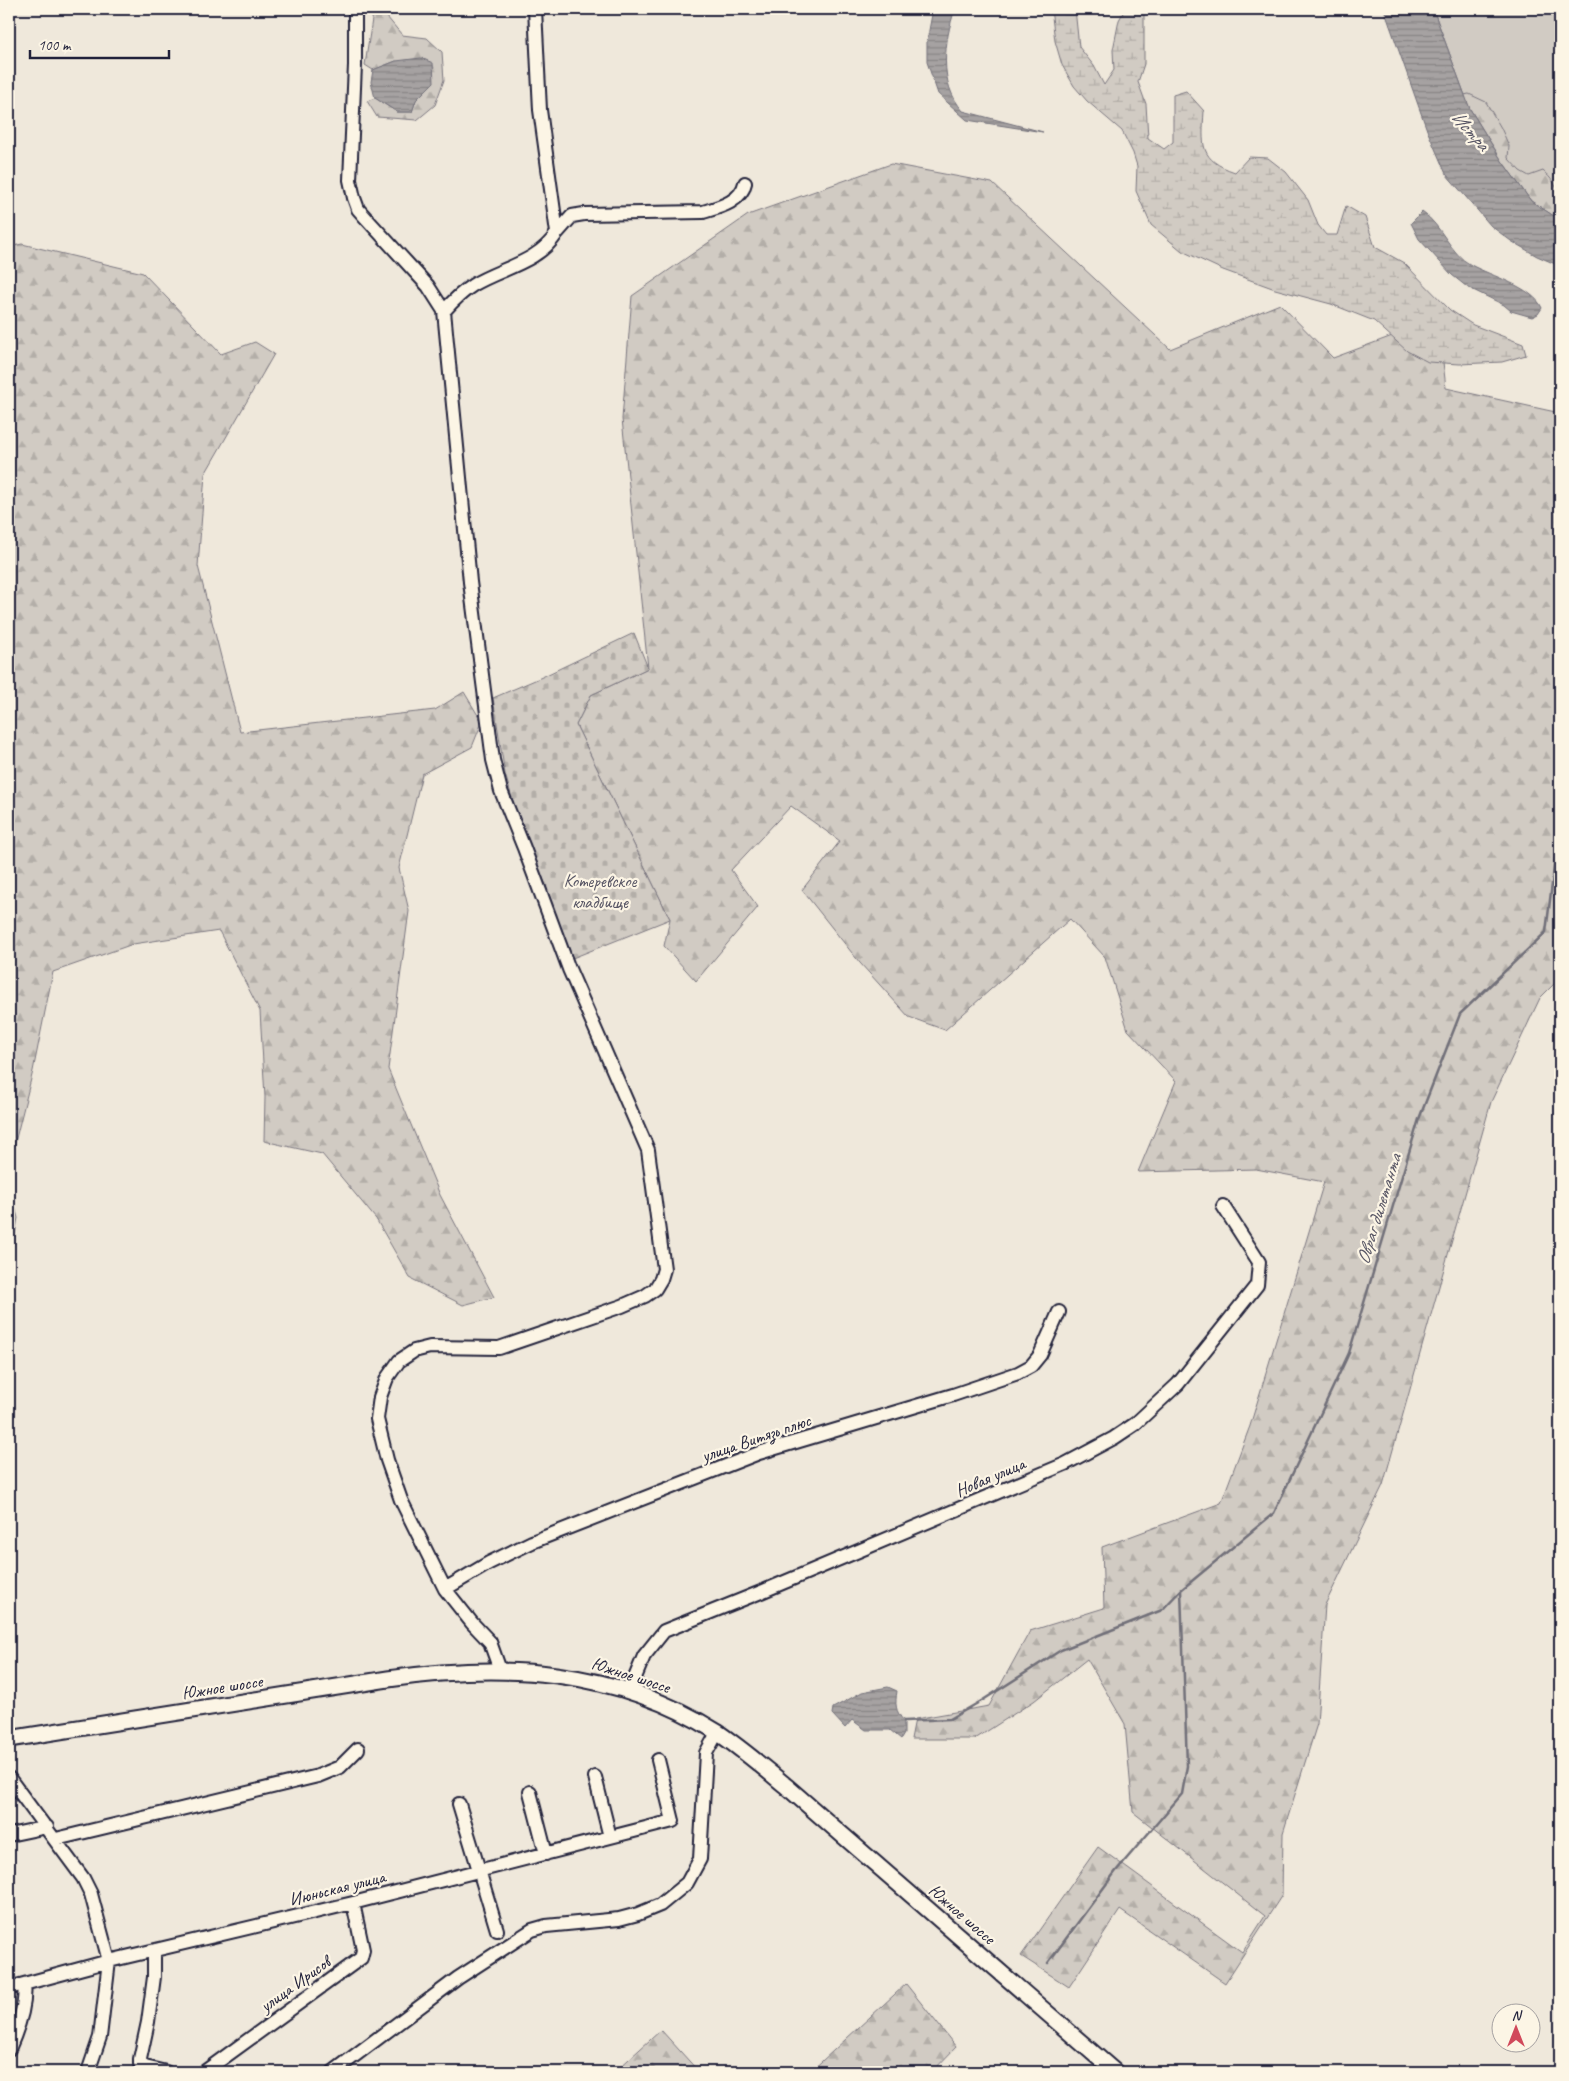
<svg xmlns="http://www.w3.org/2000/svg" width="1569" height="2081" font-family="Caveat,sans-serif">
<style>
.green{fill:#d1cbc3;stroke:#7a767f}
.forest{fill:url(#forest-firs);stroke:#7a767f}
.wetland{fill:url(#wetland-marsh);stroke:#7a767f}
.cemetery{fill:url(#cemetery-stones);stroke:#7a767f}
.water{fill:url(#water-rules);stroke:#716f79}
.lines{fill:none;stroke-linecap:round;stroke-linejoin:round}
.stream{stroke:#716f79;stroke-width:2.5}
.minor-casing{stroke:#22223b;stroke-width:16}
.major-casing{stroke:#22223b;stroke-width:19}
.minor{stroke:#fcf5e5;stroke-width:12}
.major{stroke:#fcf5e5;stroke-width:15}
.labels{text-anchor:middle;stroke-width:4.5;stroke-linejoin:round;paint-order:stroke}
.park-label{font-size:18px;fill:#575564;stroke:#fcf5e5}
.street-label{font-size:18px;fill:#22223b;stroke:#fcf5e5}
.water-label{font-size:19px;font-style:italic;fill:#575564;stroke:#fcf5e5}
</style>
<defs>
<pattern id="forest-firs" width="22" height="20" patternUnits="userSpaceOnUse" patternTransform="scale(1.25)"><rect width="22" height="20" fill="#d1cbc3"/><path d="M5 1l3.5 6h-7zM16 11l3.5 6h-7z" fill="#b3aea8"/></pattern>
<pattern id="wetland-marsh" width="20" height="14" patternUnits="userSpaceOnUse" patternTransform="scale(1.25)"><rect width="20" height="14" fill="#d1cbc3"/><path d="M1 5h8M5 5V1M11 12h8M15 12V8" fill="none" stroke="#b3aea8"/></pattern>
<pattern id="cemetery-stones" width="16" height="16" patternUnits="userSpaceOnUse" patternTransform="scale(1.25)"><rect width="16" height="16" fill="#d1cbc3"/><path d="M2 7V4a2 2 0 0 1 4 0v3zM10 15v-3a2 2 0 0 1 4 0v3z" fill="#b3aea8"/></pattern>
<pattern id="water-rules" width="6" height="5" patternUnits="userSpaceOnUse" patternTransform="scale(1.25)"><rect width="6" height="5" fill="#a6a2a2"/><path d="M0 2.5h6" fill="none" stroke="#878485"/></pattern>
</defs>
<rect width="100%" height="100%" fill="#efe8db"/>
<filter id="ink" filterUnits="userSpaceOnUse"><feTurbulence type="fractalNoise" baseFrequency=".02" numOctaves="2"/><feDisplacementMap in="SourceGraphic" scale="10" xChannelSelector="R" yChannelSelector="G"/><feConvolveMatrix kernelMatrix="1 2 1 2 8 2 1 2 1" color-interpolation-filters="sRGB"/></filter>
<g filter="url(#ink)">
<path class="green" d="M1433,9H1560V220L1502,161L1470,109Z"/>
<path class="forest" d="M382,11L402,35L427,38L442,52L444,80L435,105L417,120L377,117L367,101L375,98L397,112H412L416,100L434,82L396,61L373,70L365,65L373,13Z
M1469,94L1486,102L1501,128L1509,146L1508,158L1520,171L1529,176L1543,171C1561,187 1560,197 1560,220L1531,201L1502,161L1470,109L1464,95Z
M891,164L992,183L1170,349L1280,304L1333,358L1438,319L1446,388L1560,413V978L1540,998L1491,1102L1383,1485L1325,1605L1317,1724L1283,1833L1282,1895L1225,1983L1120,1910L1069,1987L1021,1956L1098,1847L1242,1952L1265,1916L1133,1812L1125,1724L1087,1659L1034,1701L975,1739H911L915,1719L989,1706L1030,1631L1104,1608L1102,1547L1221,1503L1250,1426L1324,1182L1256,1169L1138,1172L1176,1081L1128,1030L1105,957L1070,919L945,1030L909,1017L860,963L802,890L840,841L791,806L731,870L758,907L696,981L664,946L670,919L576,725L591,695L648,668L622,419L632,296L748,215Z
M22,244L143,273L221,354L255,342L274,354L205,474L198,566L240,732L435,710L464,692L482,722L472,747L422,774L399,868L409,911L388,1069L440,1195L494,1297L463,1305L410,1278L376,1219L322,1154L264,1141L265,1097L260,1011L219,931L133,944L53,972L33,1071L9,1166V247Z
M9,1185L18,1218L9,1267Z
M906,1984L956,2047L932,2072H810Z
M661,2030L699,2072H621L618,2069Z"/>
<path class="wetland" d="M1051,9H1075L1079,47L1094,66L1104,85L1114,70L1113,50L1119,20L1125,9H1144V64L1138,82L1146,104L1148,138L1164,149L1173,142V95L1186,91L1204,111C1202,145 1199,160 1235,172L1249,157L1268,158L1286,172L1308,200L1318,225L1326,235H1337L1346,206L1365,217L1375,247L1404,263L1450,310L1473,325L1523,344L1526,355L1502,362L1460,364L1428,362L1407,351L1374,321L1331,304L1275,289L1223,270L1182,251L1151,225L1136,191L1137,166L1133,153L1122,131L1087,101L1074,86L1062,65L1055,41Z"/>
<path class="cemetery" d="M634,633L648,668L591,695L576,725L670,919L570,959L545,883L518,818L505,774L493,698L542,677Z"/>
<path class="water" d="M933,9H955C944,42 938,83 963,111L1043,132L967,120L938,94L927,62V41Z
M1384,9H1433L1470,109L1502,161L1531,201L1560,220V266L1537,256L1511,241L1491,226L1446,174L1427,130Z
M421,58L433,63L434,82L416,100L412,112H397L375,98L371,82L373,70L396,61Z
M1422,212C1442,225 1450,254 1471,265C1491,276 1533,287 1542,308L1538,314L1532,317L1511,311L1504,305L1467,287L1452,275L1419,239L1411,223Z
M888,1687L897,1691C895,1704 895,1711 904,1721V1734L901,1739L890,1730H866L852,1720L845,1728L832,1714L833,1708L862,1692Z"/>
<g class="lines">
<path class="stream" d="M904,1721L950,1719L983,1700L1061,1650L1162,1610L1181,1590L1274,1513L1349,1353L1419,1119L1460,1014L1546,932L1560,820
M1048,1963L1116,1871L1182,1794L1187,1766L1181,1590"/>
<g class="minor-casing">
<path id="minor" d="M355,9V65L350,180L354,198L358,209L365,217L428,286L444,311L470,582L493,760L501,791L524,848L569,969L648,1150L664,1269L661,1279L655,1289L645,1296L622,1306L499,1348L430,1347L414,1351L399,1361L387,1378L380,1397L377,1419L387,1460L401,1500L445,1589L472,1623L490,1642L500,1670
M557,233L572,216L584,214L703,212C720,207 741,202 745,183
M444,311C452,302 462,292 473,285C501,268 538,263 557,233L540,110L535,9
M445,1589L489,1563L532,1542L759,1453L953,1395L1018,1373L1031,1366L1040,1355L1059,1312
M629,1692L644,1656L664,1631L761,1592L1065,1464L1114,1438L1135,1424L1178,1384L1257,1285L1259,1262L1223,1206
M595,1777L610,1837
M9,1778L83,1878L91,1894L109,1961L100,2037L88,2072
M530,1792L546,1854
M459,1804L497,1930
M9,1835L47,1827
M56,1839L318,1776L340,1767L358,1749
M154,1951V1977L148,2022L140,2059V2064L145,2067L166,2072
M9,1988L109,1961L353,1903L673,1821L658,1760
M9,2049C17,2031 27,2005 24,1984
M204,2072L361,1958L363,1950L353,1903
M333,2072L458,1978L532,1930L546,1926L619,1919L638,1914L660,1905L687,1883L700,1859L706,1753L717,1733"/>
</g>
<g class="major-casing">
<path id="major" d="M9,1739L388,1679C503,1662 615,1668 717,1732C741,1748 763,1767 786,1786L1115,2072"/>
</g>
<use href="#minor" class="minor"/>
<use href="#major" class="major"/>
</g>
</g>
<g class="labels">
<g class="park-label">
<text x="600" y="887">Котеревское<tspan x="600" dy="21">кладбище</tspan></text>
</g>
<g class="street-label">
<text transform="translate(756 1438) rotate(-19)" y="6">улица Витязь плюс</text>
<text transform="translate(990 1477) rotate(-23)" y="6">Новая улица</text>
<text transform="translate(631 1675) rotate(18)" y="6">Южное шоссе</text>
<text transform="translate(222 1687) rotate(-9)" y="6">Южное шоссе</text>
<text transform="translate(337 1888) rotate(-14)" y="6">Июньская улица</text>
<text transform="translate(962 1914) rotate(41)" y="6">Южное шоссе</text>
<text transform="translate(295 1984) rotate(-36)" y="6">улица Ирисов</text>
</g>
<g class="water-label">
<text transform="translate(1471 130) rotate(48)" y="7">Истра</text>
<text transform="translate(1378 1209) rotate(-73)" y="7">Овраг дилетанта</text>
</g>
</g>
<rect width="1569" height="2081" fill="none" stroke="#fcf5e5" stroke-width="30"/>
<rect x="15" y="15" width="1539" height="2051" fill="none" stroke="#22223b" stroke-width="2" filter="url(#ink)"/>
<g transform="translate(1516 2028)"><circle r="24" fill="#fcf5e5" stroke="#a5a1a1"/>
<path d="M0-4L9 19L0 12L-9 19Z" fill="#d1495b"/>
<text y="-8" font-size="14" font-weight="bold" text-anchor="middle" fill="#22223b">N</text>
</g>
<path d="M30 50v8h139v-8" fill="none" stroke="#22223b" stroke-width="2.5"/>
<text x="38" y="50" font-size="15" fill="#22223b" stroke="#fcf5e5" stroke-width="4" paint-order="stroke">100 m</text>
</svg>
